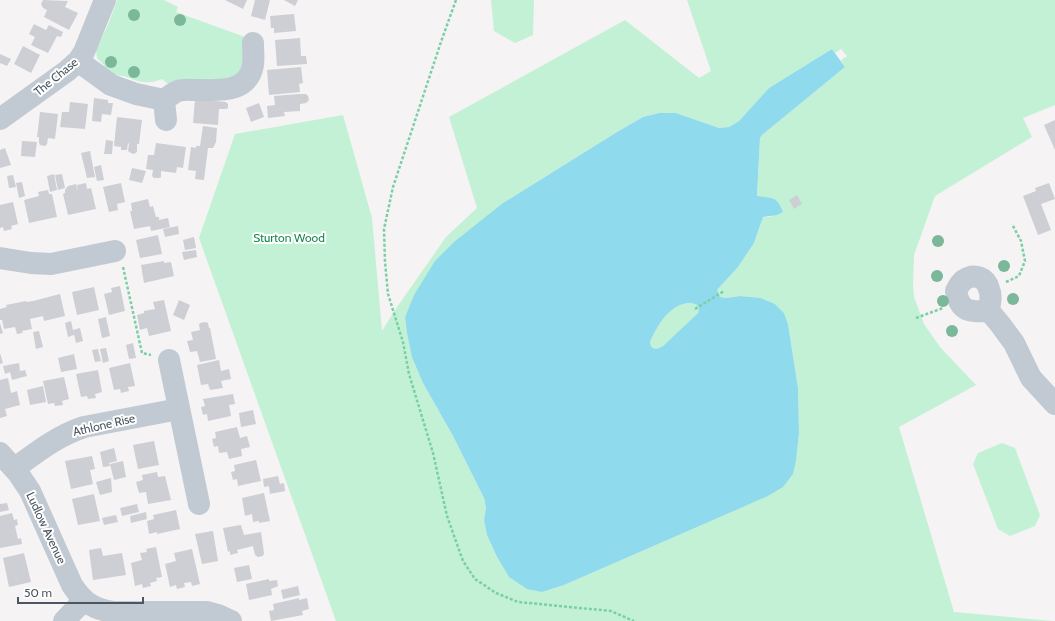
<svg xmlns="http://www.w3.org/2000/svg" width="1055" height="621" font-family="Cabin,sans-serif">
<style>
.green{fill:#c3f1d5;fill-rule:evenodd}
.water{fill:#90daee;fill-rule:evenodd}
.building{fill:#cdcfd5}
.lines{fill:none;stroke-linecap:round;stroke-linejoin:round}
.path{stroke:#7ad0a6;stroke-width:2.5;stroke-dasharray:3 2;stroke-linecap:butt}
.minor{stroke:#c1cad2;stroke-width:22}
.tree{fill:#7bb799}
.labels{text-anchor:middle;stroke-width:4;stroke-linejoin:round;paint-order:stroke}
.street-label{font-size:12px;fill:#4a5661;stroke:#fff}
.park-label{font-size:12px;fill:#17864f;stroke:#fff}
</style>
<rect width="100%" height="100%" fill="#f5f3f3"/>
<path class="green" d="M117,0H164L178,7L176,12L245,37L248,54L240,78L168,84L162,79C138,89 130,72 112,76L102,68L104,65L97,58L96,50L108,25Z
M491,0H534L533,35L515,43L494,31Z
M687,0H1055V105L1023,118L1032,137L935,196L914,255L913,283L914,297L924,324L940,347L976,385L899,427L954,612L1053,621H336L199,238L235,134L343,115L372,218L382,331L393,313L446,237L477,208L449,117L625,20L699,78L711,71ZM832,49L835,53L841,49L847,56L841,60L845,67L762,135L760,138L757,197L771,217H763L754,243L738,267L717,290L719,297L726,298L740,296L761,298L775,304L784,313L788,324L798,388L799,433L796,461L793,474L766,497L564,585L542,592L509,577L497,557L487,535L484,520L486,508L484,498L453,436L423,383L407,333L405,317L414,295L503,203L617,132L643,117L659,113H676L719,128L729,127L739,121L769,88Z
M688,303C695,303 701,305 698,313L663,346C657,350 651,350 650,342C658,325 668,306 688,303Z
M1002,443L1015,448L1040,515L1035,526L1010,536L998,529L973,464L978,453Z"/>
<path class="water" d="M832,49L845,67L762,135L760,138L757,196C773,199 776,195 783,212L777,215L763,217L754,243L738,267L717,290L720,297L726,298L740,296L761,298L775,304L784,313L788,324L798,388L799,433L796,461L793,474L783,487L766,497L564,585L542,592L527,589L509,577L497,557L487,535L484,520L486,508L484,498L453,436L423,383L412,357L407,333L405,317L414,295L435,261L454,242L503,203L617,132L643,117L659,113H676L719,128L729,127L739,121L769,88ZM688,303C695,303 701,305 698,313L663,346C657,350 651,350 650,342C658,325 668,306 688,303Z"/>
<path class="building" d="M43,0L68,1L65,7L78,13L69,30L44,17L47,10L43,8L41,4Z
M225,0H247L243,9Z
M255,0H270L265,20L251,16Z
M284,0H298L295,6Z
M294,14L296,31L274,33V28H271L270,16Z
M34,24L46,30L49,25L63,32L61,37L57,36L48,53L31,45L35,37L29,34Z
M300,38L301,56H306L307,64L277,66L275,40Z
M23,46L40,55L31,73L14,64Z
M0,54L11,59L7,66L0,63Z
M301,67L303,83L299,84L300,92L269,95L267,70Z
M299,94H306L308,96L309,100L306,103L300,104V111L284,112L285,116L268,118L267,106L275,105L274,96Z
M94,98L108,100V103H113L111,115L102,114L101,122L92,121Z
M195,99L226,102L228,104V108L226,109H219L218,125L193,123Z
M70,102L88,104L85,129L60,127L62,112H69Z
M259,103L264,117L251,122L246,108Z
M40,112L58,114L55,139L48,138L47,144L45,146L40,145L39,143V137H37Z
M117,117L142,120L139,144H137V152L134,154L131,153L128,151L129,144L128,143L127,150H121V147L114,146Z
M1055,120V150L1044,125Z
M203,126L217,128L216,142L213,148H208L204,180L195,179L196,171L188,170L191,147L196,148V146H200Z
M106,140L113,141L112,154H104Z
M22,141L37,142L35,157L21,156Z
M156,143L186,147L183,168L177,167L176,173L161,171V177L159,178H154L152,176L153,170L146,169L148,155H154Z
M5,148L11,165L0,168V150Z
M90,151L95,177L87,178L81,153Z
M101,165L104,180L97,181L94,167Z
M132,168L146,171L142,183L129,180Z
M54,174L57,190L50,192L47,176Z
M62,174L65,188L58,190L55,175Z
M13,175L16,187L9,188L7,176Z
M22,182L25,196L19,198L16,183Z
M86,183L87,189L91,188L96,209L68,215L63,194L65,193V190L68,186L76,184L78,191L77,185Z
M121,183L125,202L117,204L118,210L109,212L103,187Z
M1049,183L1055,199L1041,204L1051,230L1038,235L1023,196L1036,191L1035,188Z
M48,190L49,194H52L57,217L29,223L24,200L39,196L38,192Z
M797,195L802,204L794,209L789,200Z
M148,199L150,207L153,206L156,217H159V220L168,218L170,227L151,231L150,226L134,229L130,211H132L131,203Z
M13,202L18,224L11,226L12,229L4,231L3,227L0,228V205Z
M178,226L179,234L165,237L163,229Z
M158,235L162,254L140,258L136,240Z
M194,237L196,248L185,250L183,240Z
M196,250L197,257L184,260L182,252Z
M164,261V263L171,262L174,276L144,283L141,265Z
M120,286L125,311L109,315L104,294L112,292L111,288Z
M94,287L99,310L77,315L72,292Z
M60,294L65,316L44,321L43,316L30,319L32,329L22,331L23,333L17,334L15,327L4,329L2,320H0V309L7,307L6,305L26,301L27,302L33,301Z
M164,300L171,331L149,336L147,328L140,330L137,315L144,313V311L155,309L153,302Z
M179,300L190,305L184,320L173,315Z
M106,317L110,336L102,338L98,319Z
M71,321L74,335L68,337L65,323Z
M205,322L208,323L209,328H210L216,359L200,362L197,351L190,352L187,341L193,340L191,332L200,330L199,325L200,323Z
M0,323L3,333L0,334Z
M80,328L83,341L76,343L73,330Z
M39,331L43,347L36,349L33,332Z
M133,343L136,358L129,359L126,345Z
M106,348L109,361L103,363L100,349Z
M98,349L101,361L95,362L92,350Z
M0,353L3,363L0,364Z
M74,354L77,369L61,372L58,358Z
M219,360L221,371L229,369L231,379L221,381L223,388L210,390L208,384L201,385L197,365Z
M19,363L20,371L25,370L27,376L12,380L10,372L5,374L3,366Z
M130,363L135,386L128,387L129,391L121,393L120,389L114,390L109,368Z
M98,370L102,392L95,394L96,398L88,399L87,396L81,397L76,374Z
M64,377L69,399L62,401L63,405L55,406L54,403L48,404L43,381Z
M8,378L11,393L17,391L20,405L5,409L7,416L0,418V380Z
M43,386L46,402L30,405L27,390Z
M233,394L235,404L229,405L231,416L208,421L207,414L203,415L201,407L205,406L203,399Z
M253,410L256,424L241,427L239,413Z
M237,427L240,438L247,436L250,447L241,449L242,456L229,459L227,452L219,453L218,446L214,447L212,439L216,438L215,432Z
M154,441L159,465L138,469L133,445Z
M114,448L117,461L109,463L110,466L103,467L100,452Z
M92,456L95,469L90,470L93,484L71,489L65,461Z
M256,460L261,481L238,486L237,479L233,480L231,472L235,471L234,465Z
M123,461L126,477L114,480L110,464Z
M157,472L158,477L165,476L171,500L148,504L146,492L139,493L136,482L143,480L142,475Z
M278,476L280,484L284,483L285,491L270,494L269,486L264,487L263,479Z
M111,478L112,492L100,495L96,482Z
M264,493L270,521L259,523V521L253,522L252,514L245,516L242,498Z
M94,494L100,521L78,525L72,499Z
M7,503L9,510L0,512V504Z
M137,504L139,512L122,516L120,508Z
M176,510L180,529L157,534V532L149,534L147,521L154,519L153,515Z
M146,512L147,519L131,523L130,516Z
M12,513L14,520L17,519L18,525L15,526L18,539L21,538L22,544L0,548V516Z
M116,515L118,522L104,525L102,518Z
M241,525L244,535L261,532L264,553L263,556L258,557L255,555L253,546L237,550L238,553L230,555V551L228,552L223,528Z
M213,531L218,561L202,564L195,534Z
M156,547L162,577L156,578L157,581L150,583L151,586L143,588L142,584L135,586L131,563L142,560L140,553L147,552L146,549Z
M101,548L103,556L122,553L126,575L93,580L89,550Z
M192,549L200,584L192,586L191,582L184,583L185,587L177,589L176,585L170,587L165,564L176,561L174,553Z
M24,553L31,582L9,587L3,558Z
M249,565L252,579L237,582L234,568Z
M269,579V581L277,580L278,586L271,589L272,595L249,600L246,584Z
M298,586L300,595L283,599L281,590Z
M299,598V600L307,598L309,609L302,611L303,615L271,621L269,611L274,610L273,604Z"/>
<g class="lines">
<path class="path" d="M456,0L442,39L393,187L384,229L385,262L388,294L403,342L409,374L433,453L447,516L463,561L475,579L496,593L518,602L611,611L634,621
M123,267L142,353L151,355
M1006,282L1019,276L1025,261L1021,241L1012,224
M695,309L724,291
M916,318L943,308"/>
<path class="minor" d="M78,61L111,85L136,94L164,100L166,120
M164,100C168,97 173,93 178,91C183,89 191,90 196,90C218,90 248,94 253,65C254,58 253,51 253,43
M0,119L67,71L78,61L84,52L105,0
M0,258L31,263L51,264L115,251
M989,311C969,312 960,312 956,291C958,287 961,282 964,280C974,273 986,277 989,289C992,296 990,304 989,311L1000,324L1014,343L1031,378L1055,404
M169,360L199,504
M0,453L18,473L30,491L72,585C83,602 93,609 113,612H207L218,615L231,621
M15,468C37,452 57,436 84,427L179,409
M64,621L84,600"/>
</g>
<g class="tree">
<circle cx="134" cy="15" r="6"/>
<circle cx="180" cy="20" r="6"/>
<circle cx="111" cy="62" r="6"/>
<circle cx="134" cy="72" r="6"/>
<circle cx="938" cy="241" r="6"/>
<circle cx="1004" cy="266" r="6"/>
<circle cx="937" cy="276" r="6"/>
<circle cx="1013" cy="299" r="6"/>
<circle cx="943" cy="301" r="6"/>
<circle cx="952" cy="331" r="6"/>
</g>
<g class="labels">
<g class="street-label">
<text transform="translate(56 77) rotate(-39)" y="4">The Chase</text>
<text transform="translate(104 425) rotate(-13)" y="4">Athlone Rise</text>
<text transform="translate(46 528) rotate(65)" y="4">Ludlow Avenue</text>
</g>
<g class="park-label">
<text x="289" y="242">Sturton Wood</text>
</g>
</g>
<path d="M18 597v6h125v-6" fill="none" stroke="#4a5661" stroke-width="2"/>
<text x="24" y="597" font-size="12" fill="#4a5661" stroke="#ffffff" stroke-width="3" paint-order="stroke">50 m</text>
</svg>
